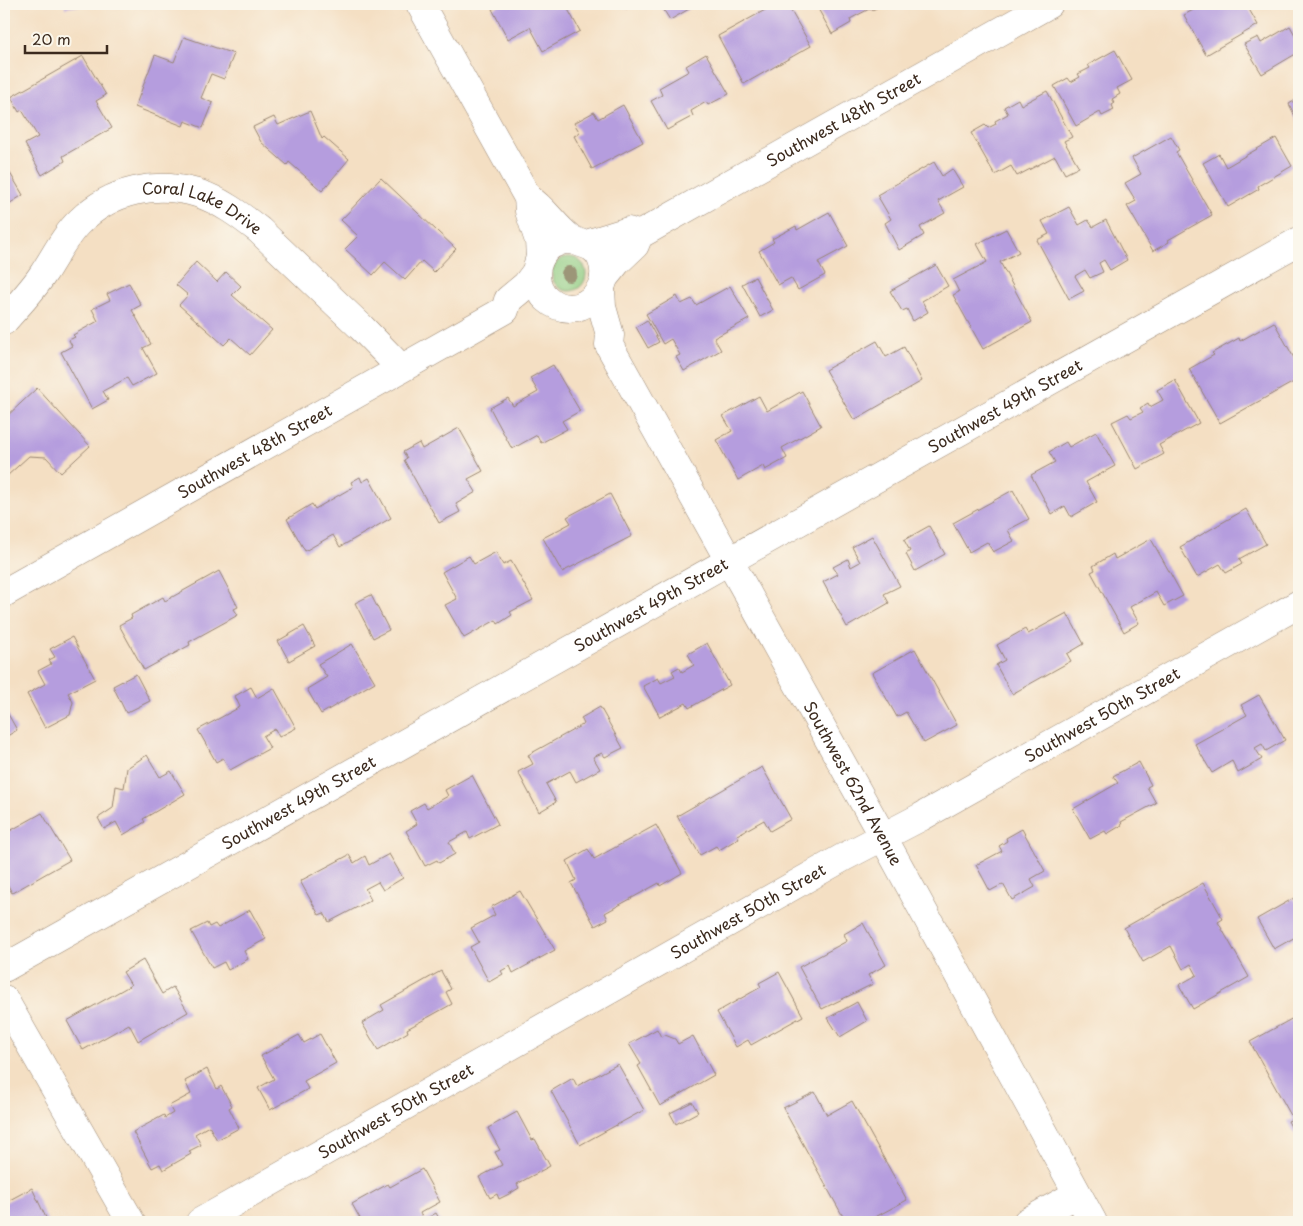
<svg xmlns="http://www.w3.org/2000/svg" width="1303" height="1226" font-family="'Playpen Sans',sans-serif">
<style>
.green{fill:#8ecb80;stroke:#647a4f}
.building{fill:#b59dde}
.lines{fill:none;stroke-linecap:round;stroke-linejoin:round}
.minor-casing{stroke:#988470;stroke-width:29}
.minor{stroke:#fff;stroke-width:28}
.tree{fill:#9c9678}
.labels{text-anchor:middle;stroke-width:4.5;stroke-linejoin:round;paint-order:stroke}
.street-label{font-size:16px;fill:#3b2a1e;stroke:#fbf7ec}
</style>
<rect width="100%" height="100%" fill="#fbf7ec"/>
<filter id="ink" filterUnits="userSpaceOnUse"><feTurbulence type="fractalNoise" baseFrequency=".02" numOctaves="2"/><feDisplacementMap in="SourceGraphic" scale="10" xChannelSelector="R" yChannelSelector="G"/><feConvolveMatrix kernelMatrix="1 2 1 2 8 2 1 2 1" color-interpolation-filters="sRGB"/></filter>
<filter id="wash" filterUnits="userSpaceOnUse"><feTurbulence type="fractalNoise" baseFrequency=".0096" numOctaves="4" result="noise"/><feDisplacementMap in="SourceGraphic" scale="20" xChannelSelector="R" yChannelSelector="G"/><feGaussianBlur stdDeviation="1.12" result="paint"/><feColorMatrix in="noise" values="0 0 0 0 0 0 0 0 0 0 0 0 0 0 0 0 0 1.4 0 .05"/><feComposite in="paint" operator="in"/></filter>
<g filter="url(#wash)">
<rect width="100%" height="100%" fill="#f4dfc3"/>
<path class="green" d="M552 274a17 17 0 1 1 34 0a17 17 0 1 1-34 0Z"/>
<g id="blocks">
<path class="building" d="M65,4H84V5L65,8Z
M502,4H565L580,31L543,51L530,27L508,39L492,9Z
M622,4H635L626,9Z
M660,4H686L689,9L670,20Z
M776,4H787L811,46L744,84L718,36Z
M819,4H885L872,10L871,8L850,19L851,23L832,34L816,5Z
M1204,4H1246L1258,25L1206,55L1184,15Z
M1290,26L1299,42V52L1262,74L1244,44L1258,37L1261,43Z
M184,37L234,54L224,79L211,74L201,98L213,103L203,128L185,121L183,126L135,107L155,55L174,62Z
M1115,50L1132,80L1117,88L1120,94L1112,99L1115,103L1112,105L1114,110L1102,116L1100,112L1076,126L1054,86L1068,78L1071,82L1080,77L1078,74L1090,68L1088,65Z
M706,54L729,94L708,105L706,102L691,111L693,116L667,130L651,101L662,95L659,88L689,71L686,66Z
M83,56L106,95L96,101L112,128L63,156L65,161L42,175L25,144L38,137L22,110L19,112L11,97Z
M1047,91L1072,137L1064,141L1079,167L1065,174L1055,156L1017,176L1011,166L995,175L971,133L985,125L988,128L996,124L995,121L1008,114L1004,107L1018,99L1021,105Z
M1299,98V124L1289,104Z
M623,105L643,142L592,169L574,136L580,133L574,123L594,112L598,119Z
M310,111L322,139L324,137L349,159L322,191L289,162L287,165L261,142L253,127L274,117L278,125Z
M1171,136L1179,150L1176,152L1212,215L1168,240L1169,242L1153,251L1127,206L1136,201L1125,183L1141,174L1132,158Z
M1276,138L1292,166L1258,186L1259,189L1228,207L1203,163L1219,154L1226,167Z
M934,162L942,176L952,169L963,187L938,201L945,213L920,227L924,235L899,250L885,223L891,219L877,195Z
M4,163L23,195L4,207Z
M381,178L456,249L434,272L422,261L405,280L385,262L373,275L345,249L358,236L341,220Z
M1069,207L1079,225L1088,220L1093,227L1106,220L1127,260L1110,270L1104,260L1099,263L1103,272L1090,278L1085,270L1075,276L1084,291L1069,299L1037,240L1049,234L1042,221Z
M829,212L848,246L818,262L825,275L798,290L791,278L778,285L759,251L774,242L772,239L796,226L797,230Z
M1006,229L1019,252L1000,262L1032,322L983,349L953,295L959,292L953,280L987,262L977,244Z
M196,262L217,282L226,272L241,286L232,295L272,330L250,355L231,338L224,345L179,305L188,295L176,285Z
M936,265L948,286L922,301L928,312L913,321L907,309L902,311L890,291Z
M755,277L773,310L760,317L742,284Z
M129,283L141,305L132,310L151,344L143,348L157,373L132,386L127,378L103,391L108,400L92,409L61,352L72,346L69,340L75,337L73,335L98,321L92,309L110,300L107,294Z
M730,286L749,319L714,338L721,350L684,371L676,357L680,355L671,339L663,344L646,314L677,296L681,304L692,299L696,305Z
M647,320L659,342L648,348L636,327Z
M1274,322L1299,367V379L1220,423L1189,369L1214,355L1212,353L1239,338L1240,341Z
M877,341L886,357L904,347L922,381L854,420L825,370Z
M553,365L580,411L562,421L567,429L541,443L537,435L512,449L490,408L508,398L513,406L538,392L530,378Z
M1175,380L1199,423L1159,445L1164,454L1137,469L1112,422L1128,414L1131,418L1143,412L1140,408L1148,403L1150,407L1163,400L1157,390Z
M37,388L90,446L61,473L46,457L29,456L7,476L4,472V416L5,418Z
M802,391L821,426L782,448L787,458L765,470L763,466L738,480L716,440L732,431L723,416L759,396L767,411Z
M459,428L483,471L468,479L476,492L456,504L460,512L439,523L404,460L407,458L403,452L419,443L422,449Z
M1096,432L1115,466L1086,482L1097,502L1071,517L1065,506L1052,514L1031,475L1055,462L1049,452L1066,442L1069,447Z
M360,477L362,482L369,478L391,518L340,547L333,535L305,551L287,519L312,504L315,509L353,487L351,482Z
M1013,490L1029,519L1008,530L1014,541L993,552L987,542L969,552L953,523Z
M610,494L632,536L562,572L543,538L571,523L567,517Z
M1246,509L1266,544L1239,559L1242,564L1226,573L1220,564L1197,577L1180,547Z
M929,526L945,554L915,571L906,554L910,551L904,540Z
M872,536L900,586L884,594L889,603L847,627L823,582L838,574L833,567L848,559L851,567L860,562L852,547Z
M1151,539L1183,596L1164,606L1156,592L1130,607L1139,623L1124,632L1091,572L1095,570L1093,566L1113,554L1115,559Z
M496,552L503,565L511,561L533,600L510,612L512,615L498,624L496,620L464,638L445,605L457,599L442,572L469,556L474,564Z
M219,571L238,607L234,609L238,615L189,642L190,645L144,670L119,625L132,618L131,615L163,597L165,601Z
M371,595L389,630L373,638L355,603Z
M1067,613L1084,644L1067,654L1071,661L1012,694L996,665L1005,660L997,645L1025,629L1028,634Z
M304,626L315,646L289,661L278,641Z
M72,637L95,679L68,693L73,702L70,715L45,728L27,694L45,684L38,671L51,664L49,660L55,657L50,649Z
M707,643L730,685L689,708L686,703L660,717L643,686L658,678L661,683L675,676L672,671L679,667L682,672L694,665L688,654Z
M352,644L375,682L321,714L307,689L327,677L318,664Z
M915,649L957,725L924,743L906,712L897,717L872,673Z
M136,674L150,701L126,713L113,686Z
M251,687L257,698L274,688L296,728L279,737L275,729L263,736L270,748L230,770L223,758L216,762L198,730L240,707L235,696Z
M1259,695L1285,740L1266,751L1262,744L1255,748L1262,759L1238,773L1232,761L1212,773L1195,744L1247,715L1241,705Z
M4,707L17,730L4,738Z
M600,707L623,748L605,757L602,753L593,757L600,769L576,782L570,771L546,784L556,802L539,812L518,772L533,764L528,755L584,724L581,718Z
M147,755L160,777L171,771L185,794L143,819L145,822L123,835L116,822L104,829L98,818L113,808L116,786L124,788L127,768Z
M1139,762L1151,785L1147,787L1156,803L1121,822L1122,825L1107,834L1105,831L1090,839L1073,809L1118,783L1113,776Z
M762,767L791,819L770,831L764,820L737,835L739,838L719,850L716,846L700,855L677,816Z
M472,775L498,824L470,839L467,832L449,842L455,854L439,863L437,860L425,866L406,831L417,824L410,811L424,803L427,808L448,796L445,790Z
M42,813L70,860L12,893L4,878V825L8,832Z
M656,825L682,873L660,886L659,883L605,913L608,919L595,926L571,883L576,880L567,861L588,849L594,859Z
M1022,829L1045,871L1031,879L1035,887L1012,900L1003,884L990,891L976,865L1002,851L999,846L1007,841L1006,838Z
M389,854L403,878L383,890L378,882L365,889L371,900L329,922L324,913L319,915L300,881L349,855L354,863L365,856L369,865Z
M1203,883L1223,919L1218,922L1249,977L1193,1009L1179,985L1197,975L1191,964L1183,969L1171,946L1143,962L1124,928Z
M520,891L555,950L513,973L510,966L501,971L503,974L489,982L470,947L479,942L471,928L495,915L491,907Z
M1294,898L1299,907V935L1274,949L1257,919Z
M250,910L266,939L244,951L248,959L228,970L224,962L212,968L191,931L207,923L209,927L215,924L218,928Z
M863,923L886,965L868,975L873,984L822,1009L799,967L847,941L844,934Z
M143,960L162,994L173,987L188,1012L138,1041L129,1024L83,1050L67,1021L131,985L123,972Z
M441,971L451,989L446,992L452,1004L407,1029L408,1032L378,1050L362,1023L384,1010L381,1005Z
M779,972L803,1016L751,1045L748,1040L736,1047L717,1012L761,987L759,983Z
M857,1002L867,1021L840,1037L828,1018Z
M1295,1017L1297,1021L1299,1020V1142L1288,1121L1293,1119L1250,1042Z
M657,1029L661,1037L665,1035L675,1039L678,1044L693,1036L714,1075L660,1106L638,1066L641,1064L629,1044Z
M320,1034L336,1063L304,1081L308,1089L270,1110L258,1088L274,1079L261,1056L299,1035L304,1043Z
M618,1064L644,1110L580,1145L551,1091L573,1078L577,1086Z
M207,1069L217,1089L221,1086L232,1106L229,1108L239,1128L217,1140L209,1126L195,1134L201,1145L189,1151L191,1154L163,1170L160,1164L152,1168L133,1132L164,1115L165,1118L173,1113L169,1106L191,1094L185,1081Z
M815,1092L827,1115L852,1101L907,1200L866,1222H846L783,1108Z
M692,1102L698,1112L676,1124L670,1113Z
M517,1112L532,1140L535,1139L550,1166L517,1184L519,1188L509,1194L499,1199L497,1194L490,1198L479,1177L502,1165L495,1152L500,1150L488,1128Z
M422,1169L440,1202L420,1213L424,1220L436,1213L441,1222H362L352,1204L388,1184L390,1187Z
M32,1188L48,1222H4V1203Z"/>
</g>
</g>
<g filter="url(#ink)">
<use href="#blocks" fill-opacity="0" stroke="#988470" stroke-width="1"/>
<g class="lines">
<g class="minor-casing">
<g id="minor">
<path d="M420,4L528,198L529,211L539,241L540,258"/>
<path d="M528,198C545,209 554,226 570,238C581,246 593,242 601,258C616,292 575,324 547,299C528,282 535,248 561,241C564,240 569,240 572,240"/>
<path d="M586,244L628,231L639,235"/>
<path id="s1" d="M604,278L617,262L635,245L639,235L1049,4"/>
<path id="s2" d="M601,289L602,307L610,335L609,345L883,837L1093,1222"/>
<path id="s3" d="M4,321C17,306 32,291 43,274C55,256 65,235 80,221C112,190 155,181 197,193C220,200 241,216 259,230L361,327L401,368"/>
<path id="s4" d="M4,593L505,310L508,300L526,285L535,273"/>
<path id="s5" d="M4,968L1299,241"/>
<path d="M4,999L131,1222"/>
<path id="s6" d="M200,1222L844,857L921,817L1299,604"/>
<path d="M1027,1222L1077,1194"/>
</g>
</g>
<use href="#minor" class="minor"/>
</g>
<circle class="tree" cx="569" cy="274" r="8"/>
</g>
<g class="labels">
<g class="street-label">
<text dy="6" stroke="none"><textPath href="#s1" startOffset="291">Southwest 48th Street</textPath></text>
<text dy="6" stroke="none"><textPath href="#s3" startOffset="261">Coral Lake Drive</textPath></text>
<text dy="6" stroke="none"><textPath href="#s5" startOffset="1148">Southwest 49th Street</textPath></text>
<text dy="6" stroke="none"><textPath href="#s4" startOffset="288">Southwest 48th Street</textPath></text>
<text dy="6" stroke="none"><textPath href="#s5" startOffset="742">Southwest 49th Street</textPath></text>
<text dy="6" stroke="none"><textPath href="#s6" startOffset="1035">Southwest 50th Street</textPath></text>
<text dy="6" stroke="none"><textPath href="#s2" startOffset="559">Southwest 62nd Avenue</textPath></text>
<text dy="6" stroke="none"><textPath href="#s5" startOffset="338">Southwest 49th Street</textPath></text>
<text dy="6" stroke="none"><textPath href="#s6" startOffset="630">Southwest 50th Street</textPath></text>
<text dy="6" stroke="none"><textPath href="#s6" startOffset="225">Southwest 50th Street</textPath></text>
</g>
</g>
<rect width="1303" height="1226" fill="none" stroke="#fbf7ec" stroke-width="20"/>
<path d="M25 45v8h82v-8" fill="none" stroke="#3b2a1e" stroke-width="2.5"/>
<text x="32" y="45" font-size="15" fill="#3b2a1e" stroke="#fbf7ec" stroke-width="4" paint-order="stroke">20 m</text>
</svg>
